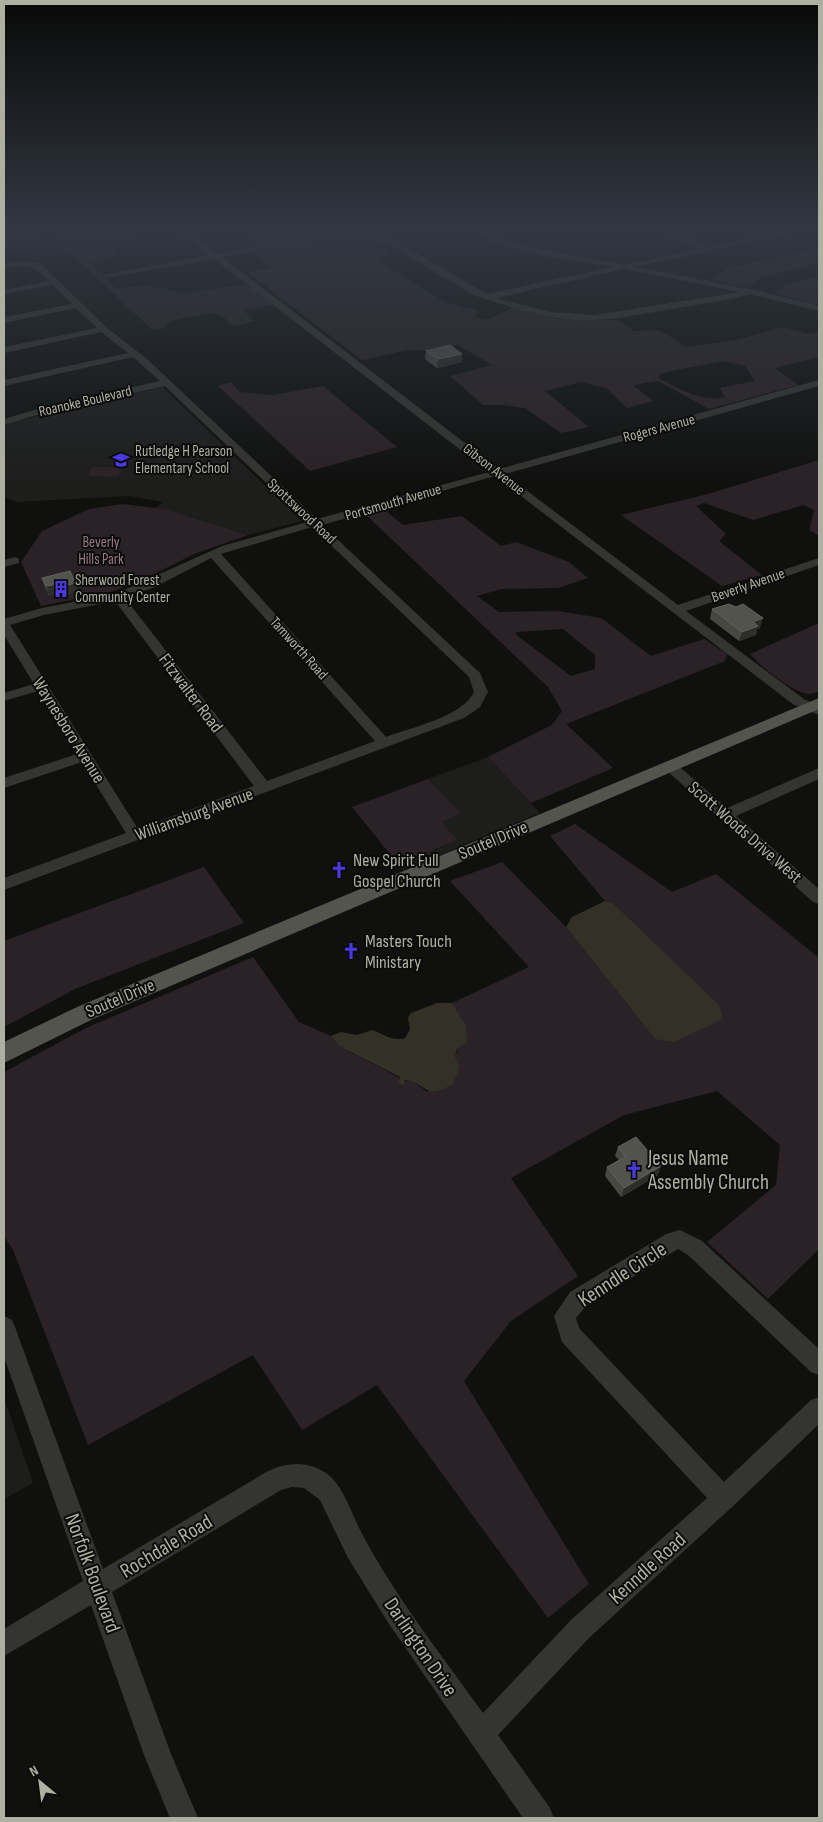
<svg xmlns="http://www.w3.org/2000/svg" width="823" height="1822" font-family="'Sofia Sans Condensed',sans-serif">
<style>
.built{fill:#1d1d1c}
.green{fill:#2a2226;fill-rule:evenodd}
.water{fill:#333127}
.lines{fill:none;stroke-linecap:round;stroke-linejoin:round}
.minor{fill:#343531;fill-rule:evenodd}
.major{fill:#52544d;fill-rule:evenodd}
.wall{fill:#484843}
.shaded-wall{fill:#2d2d2a}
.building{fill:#53534d;stroke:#61625b}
.labels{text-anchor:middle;stroke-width:4;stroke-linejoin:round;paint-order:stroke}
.far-street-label{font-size:15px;fill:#aeb0a2;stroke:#0b0b0a}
.far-poi-label{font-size:15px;fill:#aeb0a2;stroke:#0b0b0a;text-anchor:start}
.far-park-label{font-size:15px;fill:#9a7a8a;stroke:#0b0b0a}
.street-label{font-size:18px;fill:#aeb0a2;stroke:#0b0b0a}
.poi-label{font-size:18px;fill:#aeb0a2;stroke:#0b0b0a;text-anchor:start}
.near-poi-label{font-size:21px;fill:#aeb0a2;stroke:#0b0b0a;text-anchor:start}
.near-street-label{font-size:21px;fill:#aeb0a2;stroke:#0b0b0a}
</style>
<rect width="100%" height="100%" fill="#10110f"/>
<path class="built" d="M162,387L302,521L248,535L156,508L163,502L130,496L16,502L4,497V424Z
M488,757L540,813L403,870L398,864L456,840L441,822L461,813L428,779Z
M4,1398L33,1483L4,1499Z"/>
<path class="green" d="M69,228H127L135,235L112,240L117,254L90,263L116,289L146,285L184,293L245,284L276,304L244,311L255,321L233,326L222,316L210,313L170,321L164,328L152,330L77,258L57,247L4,251V239L32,234L45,243L59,240L57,230Z
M191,228H314L324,234L258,246L251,239L254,235C237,225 215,230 197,233Z
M360,231L383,241L369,248L384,249L392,254L373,258L447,303L478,311L475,318L489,319L512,308L559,319L618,320L634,331L660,330L686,347L736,340L783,327L809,334L819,332V341L817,342L819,344V357L775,368L798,385L709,409L658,381L633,385L653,401L627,408L607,388L581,382L545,391L589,427L561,433L525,408L503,405H483L450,376L492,365L458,345L429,351L409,350L362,360L248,273L272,268L254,252ZM723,361L745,366L755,381L720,388L725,397C703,403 678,388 658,378L661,373Z
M819,248V263L760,278L749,288L712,279L729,268Z
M819,277V306L774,293L785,285Z
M231,382L240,392L273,395L323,386L397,447L310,471L218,386Z
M819,460V536L809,530L814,510L804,505L753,520L704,503L696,506L726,534L719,541L762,575L722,586L621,515L708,494Z
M92,467H122L118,477L88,476Z
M123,504L164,509L248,535L194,554L142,580L111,592L41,606L21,562L42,531L89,509Z
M385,510L403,525L462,516L501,546L516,542L569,562L588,578L558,588L502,589L477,596L499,612L558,611L601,618L651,656L704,639L727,654L725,661L566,724L613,768L531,803L488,757L552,725L562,711L548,687L366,515ZM563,629L595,655V669L571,676L515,634L517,632Z
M819,623V691C816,692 811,694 808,694C793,693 759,665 750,654Z
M428,779L461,813L442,822L457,840L398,864L352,807Z
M575,824L672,892L716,874L819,958V1249L768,1299L707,1242L776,1185L780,1145L717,1091L624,1115L511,1178L578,1276L511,1321L464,1381L589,1584L548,1618L377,1385L302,1430L253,1355L88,1445L13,1250L4,1236V1072L86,1028L253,957L299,1022L331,1036L339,1046L400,1078L398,1083C411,1077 417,1084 427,1092L455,1057L466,1025L452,1003L529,967L450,881L502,862L566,927L655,1039L723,1019L718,1005L614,904L605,901L550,836Z
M204,867L244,923L75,989L4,1027V941Z"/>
<path class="water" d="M605,901L614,904L719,1005L723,1019L674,1042L655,1039L566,927L572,917Z
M437,1003H452L466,1025L467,1042L457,1049L455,1057L460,1066L453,1084C423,1101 430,1084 405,1080L404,1085L398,1083L400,1077L339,1046L331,1036L341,1032L357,1035L372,1030C385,1034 391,1042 405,1038L410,1029L408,1018L411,1013Z"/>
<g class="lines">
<path class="minor" d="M175,228H183L217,254L358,228H373L487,294L613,267C581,261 492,252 473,228H481L493,236L516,244L624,265L699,249L657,228H666L707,247L793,229V233H790L636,267L755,290L819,306V311L750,294L726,300L618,318L580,321L550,317L516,309L473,295L366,231L222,257L499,469L819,380V386L505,474L678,605L819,558V565L686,611L804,699L819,706V715L794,705L495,476L322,525L480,673L488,692L480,707L464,718L4,890V878L126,833L82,762L4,788V778L77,754L38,691L4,701V693L34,684L4,635V619L42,608L115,594L222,546L307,522L165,386L50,411L4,425V419L48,406L160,381L133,357L4,386V380L128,353L101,332L4,353V347L97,328L76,308L4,323V317L72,304L53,285L4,294V290L49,281C31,264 28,265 4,268V264L25,261L40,263L106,327L147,359L317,519L489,472L214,259L105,278V274H108L209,255ZM624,269L740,292L595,315L550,312L496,298ZM312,527L469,677L474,692C462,717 412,727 386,737L221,554ZM211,558L375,741L267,781L125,598L155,587ZM115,601L254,786L138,829L10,625L44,615Z
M15,557L19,559V563L4,567V560Z
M670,761L675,763L727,808L819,768V779L736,816L819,889V904L813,902L665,769L663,766L665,763Z
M680,1230L702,1241L819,1349V1375L811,1372L688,1255L678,1249L586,1306L576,1318L579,1328L724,1482L811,1400L819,1397V1424L732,1507L589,1638L498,1735L550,1808L554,1818H523L389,1624L348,1558L320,1500L304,1488L292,1487L281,1490L112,1592L171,1754L198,1818H170L144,1755L91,1605L4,1656V1629L83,1581L4,1357V1316L12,1320L15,1327L103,1569L268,1471C288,1462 307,1461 326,1473C342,1484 351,1511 359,1528C393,1594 440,1653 483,1713L571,1620L707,1498L562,1342L554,1316L570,1292L666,1234Z"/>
<path class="major" d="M819,698V709L93,1019L4,1063V1042L77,1007Z"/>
</g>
<path class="wall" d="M426,351L462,362L437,368L425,359Z
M42,578L78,592L62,596L60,593L49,596L45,587Z
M712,609L760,628L757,629L756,635L739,641L710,619Z
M618,1147L658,1175L621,1197L605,1176L607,1167L619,1160L615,1156Z"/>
<path class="shaded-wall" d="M462,354V362L437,368L438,359Z
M76,583L78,592L62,596L59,587Z
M58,584L60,593L49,596L46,586Z
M763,618L760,628L757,629L756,635L739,641L742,632L753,622Z
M661,1166L658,1175L621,1197L624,1188Z"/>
<path class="building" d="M450,345L462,354L438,359L426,351Z
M70,571L76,583L59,587L58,584L46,586L42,578Z
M729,604L736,607L743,604L763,618L753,622L758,626L742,632L712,609Z
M636,1137L661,1166L624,1188L607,1167L625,1157L618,1147Z"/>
<linearGradient id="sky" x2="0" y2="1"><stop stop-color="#090908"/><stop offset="0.47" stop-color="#313842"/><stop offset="1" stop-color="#313842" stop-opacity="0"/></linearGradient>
<rect width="823" height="483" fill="url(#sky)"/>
<defs>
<g id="school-bare" transform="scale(1.35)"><path d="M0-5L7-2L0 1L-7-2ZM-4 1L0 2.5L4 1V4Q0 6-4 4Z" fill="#4a38e0" stroke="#0b0b0a" stroke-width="2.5" paint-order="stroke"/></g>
<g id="building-bare" transform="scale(1.35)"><path d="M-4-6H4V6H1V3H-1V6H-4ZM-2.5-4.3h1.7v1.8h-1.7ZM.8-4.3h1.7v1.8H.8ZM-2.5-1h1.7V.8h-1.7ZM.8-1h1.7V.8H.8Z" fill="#4a38e0" stroke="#0b0b0a" stroke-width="2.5" paint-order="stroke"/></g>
<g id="church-bare" transform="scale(1.35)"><path d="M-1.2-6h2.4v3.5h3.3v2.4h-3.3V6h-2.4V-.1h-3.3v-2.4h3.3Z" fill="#4a38e0" stroke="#0b0b0a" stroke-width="2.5" paint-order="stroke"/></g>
</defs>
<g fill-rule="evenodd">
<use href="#school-bare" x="121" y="460"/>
<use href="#building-bare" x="61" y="589"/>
<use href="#church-bare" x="339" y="870"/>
<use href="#church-bare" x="351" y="951"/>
<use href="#church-bare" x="634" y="1170"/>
</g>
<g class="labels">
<g class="far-street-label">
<text transform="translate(85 401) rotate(-13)" y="5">Roanoke Boulevard</text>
<text transform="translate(659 428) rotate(-15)" y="5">Rogers Avenue</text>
<text transform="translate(494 469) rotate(38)" y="5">Gibson Avenue</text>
<text transform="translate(393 502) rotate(-16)" y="5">Portsmouth Avenue</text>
<text transform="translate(302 511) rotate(43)" y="5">Spottswood Road</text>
<text transform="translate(748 585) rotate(-19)" y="5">Beverly Avenue</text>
<text transform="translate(299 648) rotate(48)" y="5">Tamworth Road</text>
</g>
<g class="far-poi-label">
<text x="135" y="456">Rutledge H Pearson<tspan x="135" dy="17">Elementary School</tspan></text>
<text x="75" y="585">Sherwood Forest<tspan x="75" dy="17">Community Center</tspan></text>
</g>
<g class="far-park-label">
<text x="101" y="547">Beverly<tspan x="101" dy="17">Hills Park</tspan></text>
</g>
<g class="street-label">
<text transform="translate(191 693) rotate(53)" y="6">Fitzwalter Road</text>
<text transform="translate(69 730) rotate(58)" y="6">Waynesboro Avenue</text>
<text transform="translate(194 814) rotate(-20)" y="6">Williamsburg Avenue</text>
<text transform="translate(745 832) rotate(41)" y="6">Scott Woods Drive West</text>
<text transform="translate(493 840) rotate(-23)" y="6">Soutel Drive</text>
<text transform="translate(120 998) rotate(-23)" y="6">Soutel Drive</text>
</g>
<g class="poi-label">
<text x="353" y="866">New Spirit Full<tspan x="353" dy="21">Gospel Church</tspan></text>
<text x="365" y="947">Masters Touch<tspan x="365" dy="21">Ministary</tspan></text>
</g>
<g class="near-poi-label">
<text x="648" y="1165">Jesus Name<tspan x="648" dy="24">Assembly Church</tspan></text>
</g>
<g class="near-street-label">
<text transform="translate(622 1274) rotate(-33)" y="7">Kenndle Circle</text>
<text transform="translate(166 1546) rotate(-31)" y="7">Rochdale Road</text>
<text transform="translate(647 1568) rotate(-42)" y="7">Kenndle Road</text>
<text transform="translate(93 1573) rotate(70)" y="7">Norfolk Boulevard</text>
<text transform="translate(421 1647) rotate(56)" y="7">Darlington Drive</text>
</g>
</g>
<rect width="823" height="1822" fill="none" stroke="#aeb0a2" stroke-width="10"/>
<g transform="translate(40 1782) rotate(331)" stroke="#0b0b0a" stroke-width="4" paint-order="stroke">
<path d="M0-4L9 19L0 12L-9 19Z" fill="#aeb0a2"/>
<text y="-8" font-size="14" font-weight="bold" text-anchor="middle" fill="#aeb0a2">N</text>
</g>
</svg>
